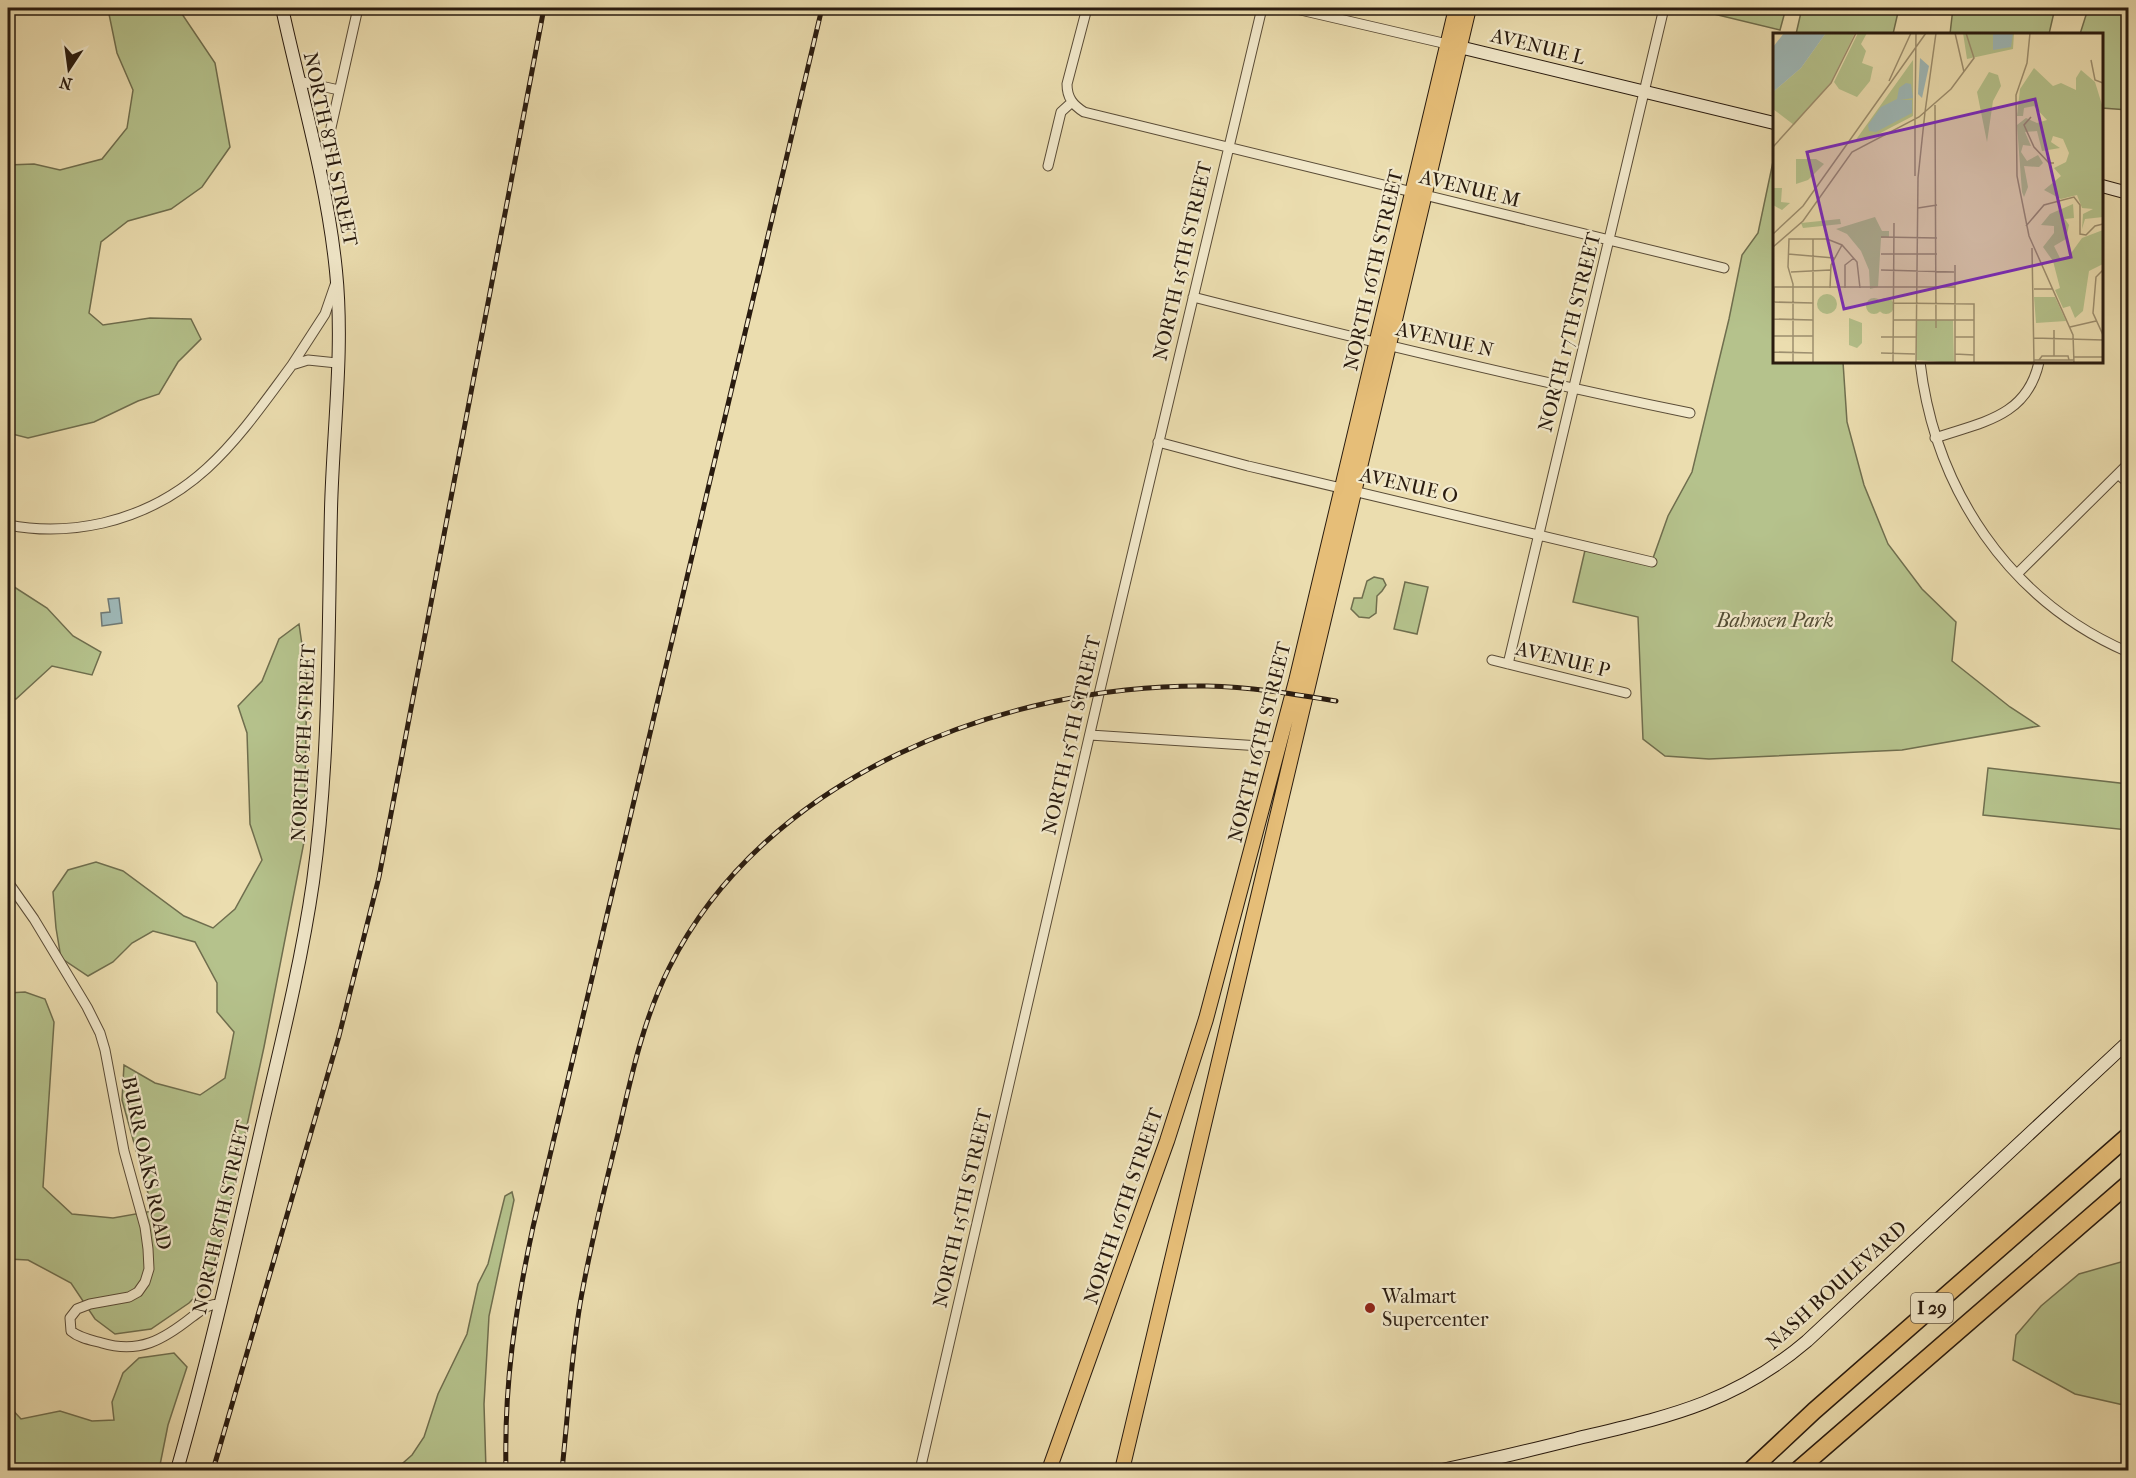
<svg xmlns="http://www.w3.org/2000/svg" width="2136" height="1478" font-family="'IM FELL French Canon',serif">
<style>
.green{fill:#b5c28c;stroke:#6f6e4e;stroke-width:1.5}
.water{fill:#9eb8b7;stroke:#6f7974;stroke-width:1.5}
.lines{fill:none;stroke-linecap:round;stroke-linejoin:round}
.street-casing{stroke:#5a4c37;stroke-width:11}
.secondary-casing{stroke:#291b0f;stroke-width:14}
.primary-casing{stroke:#291b0f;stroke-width:16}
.highway-casing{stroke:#291b0f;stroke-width:19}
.street{stroke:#f2e9cb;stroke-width:9}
.secondary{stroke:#f2e9cb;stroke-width:12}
.primary{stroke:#e6be78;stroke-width:14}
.highway{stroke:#e6be78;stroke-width:16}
.rail-casing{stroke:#291b0f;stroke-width:5}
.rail{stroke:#f2e9cb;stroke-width:3;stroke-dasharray:9;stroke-linecap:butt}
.poi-dot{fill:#8f2418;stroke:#f2e9cb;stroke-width:2}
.labels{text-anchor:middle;stroke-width:4.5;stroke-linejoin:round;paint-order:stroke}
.shield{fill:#f2e9cb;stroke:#655947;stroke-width:1.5}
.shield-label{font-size:18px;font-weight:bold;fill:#291b0f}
.street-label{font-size:20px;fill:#291b0f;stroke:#f2e9cb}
.park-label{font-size:20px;font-style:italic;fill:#534d34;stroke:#f2e9cb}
.poi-label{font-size:20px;fill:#291b0f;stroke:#f2e9cb;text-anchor:start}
.inset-road{fill:none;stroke:#9d8f6f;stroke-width:1.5}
.view{fill:#7b2cbf;fill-opacity:0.15;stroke:#7b2cbf;stroke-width:3}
.inset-edge{fill:none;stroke:#291b0f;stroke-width:3}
</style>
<rect width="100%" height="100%" fill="#ebddaf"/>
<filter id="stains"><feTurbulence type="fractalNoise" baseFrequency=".00333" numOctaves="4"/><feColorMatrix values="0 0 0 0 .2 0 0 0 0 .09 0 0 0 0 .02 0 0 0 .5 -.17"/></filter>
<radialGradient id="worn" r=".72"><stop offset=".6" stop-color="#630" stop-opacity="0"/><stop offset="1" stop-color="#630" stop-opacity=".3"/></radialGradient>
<path class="green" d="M106,8H178L215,63L230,147L202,187L171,209L128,221L101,242L89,313L103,325L150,318L191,319L201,339L178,362L159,394L138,401L94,422L28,438L8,433V165L34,164L60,170L102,159L127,128L133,90L117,53L109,14Z
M1689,8H1786L1780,30Z
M1802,8H1899L1893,34H1796Z
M1953,8H2055L2049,34H1950Z
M2093,8H2102L2128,14V110L2102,108V34H2080L2087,12Z
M1774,157V362H1843L1847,422L1864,485L1888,544L1922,589L1956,622L1952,661L2010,707L2039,726L1902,750L1709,759L1665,756L1643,739L1638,617L1573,602L1586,546L1652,561L1668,516L1692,472L1729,319L1742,255L1758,233Z
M1374,577L1383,579L1386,585L1382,591L1377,596L1376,613L1369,618L1359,617L1351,609L1354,598H1362L1367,581Z
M1405,582L1428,587L1417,634L1394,629Z
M8,583L47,608L73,636L101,652L92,675L52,666L16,699H8Z
M299,624L307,679L304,842L264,1047L224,1231L207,1285L189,1303L151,1329L115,1334L95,1319L71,1283L28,1260L8,1259V993L25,992L45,999L54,1022L43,1187L72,1214L113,1218L153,1211L122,1100L124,1065L155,1083L200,1095L225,1078L234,1032L217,1012V983L195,942L153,931L132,943L113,962L88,976L61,958L56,928L53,892L68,870L96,862L123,871L184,916L213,928L235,909L262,860L250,824L247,733L238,706L262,681L279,639Z
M1988,768L2128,784V830L1983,815Z
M512,1192L514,1200L489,1316L484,1404L486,1470H395L412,1455L424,1437L438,1394L467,1334L478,1284L488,1264L505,1196Z
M2128,1260V1406L2075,1394L2013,1360L2016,1335L2041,1306L2079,1274Z
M174,1353L187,1367L168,1425L159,1470H8V1405L21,1419L60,1411L92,1421L114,1420L112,1402L123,1373L139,1358Z"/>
<path class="water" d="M119,598L122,623L102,626L101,613L110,612L108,599Z"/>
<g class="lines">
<g class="street-casing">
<path id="street" d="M1087,8L1067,84C1067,98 1073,105 1084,112L1724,268
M1292,8L1447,44
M298,81L339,90
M1048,166L1061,112L1072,102
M321,172L358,8
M1193,297C1358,339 1524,379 1690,413
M1920,362C1935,489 2008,600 2128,652
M292,365L325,314L335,285
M1935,438C1982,422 2027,417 2039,362
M1158,442L1248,466L1652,562
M2119,475L2128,483
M8,525C39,531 72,530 103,523C197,501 238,438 292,365L308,360L337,363
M2017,574L2128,464
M1492,660L1626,693
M1508,664L1664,8
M1090,735L1277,747
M8,882L34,919L87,1007L100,1033L105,1050L124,1151L145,1227L148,1249L149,1269L145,1282L138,1292L129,1297L90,1304L77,1309L70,1318L71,1331C79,1338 91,1340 102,1343C139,1354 163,1340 192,1317C202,1310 209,1303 221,1304
M920,1470L1099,694L1262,8"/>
</g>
<g class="secondary-casing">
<path id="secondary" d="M1451,45L1774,123
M2102,186L2128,193
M177,1470C209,1358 235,1244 261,1130C280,1048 301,965 313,882C330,759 328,633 331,509C333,430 344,349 336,271C327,181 301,95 282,8
M1442,1470C1486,1461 1531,1450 1575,1439C1666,1417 1733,1404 1807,1341L2128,1042"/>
</g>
<g class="primary-casing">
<path id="primary" d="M1049,1470L1167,1141L1206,1019L1296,681L1456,8
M1122,1470L1469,8"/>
</g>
<g class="highway-casing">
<path id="highway" d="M1751,1470L1814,1411L2128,1136
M1798,1470L2128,1184"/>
</g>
<use href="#street" class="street"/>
<use href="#secondary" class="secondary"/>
<use href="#primary" class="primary"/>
<use href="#highway" class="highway"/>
<g class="rail-casing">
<path id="rail" d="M213,1470L339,1036L379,877L544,8
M506,1470C504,1385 515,1311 533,1227L822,8
M562,1470C568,1415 571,1359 580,1304C590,1247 604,1190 618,1134C631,1077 643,1020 669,968C765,776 1003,684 1207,686C1251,687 1293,694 1336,701"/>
</g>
<use href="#rail" class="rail"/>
</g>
<circle class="poi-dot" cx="1370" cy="1308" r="6"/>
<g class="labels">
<rect class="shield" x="1911" y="1293" width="42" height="30" rx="4.5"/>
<g class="shield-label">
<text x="1932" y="1314">I 29</text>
</g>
<g class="street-label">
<text transform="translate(1538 46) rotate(14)" y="7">AVENUE L</text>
<text transform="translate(331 149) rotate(78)" y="7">NORTH 8TH STREET</text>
<text transform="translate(1470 188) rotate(14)" y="7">AVENUE M</text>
<text transform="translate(1182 261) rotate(-77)" y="7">NORTH 15TH STREET</text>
<text transform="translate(1373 270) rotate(-77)" y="7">NORTH 16TH STREET</text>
<text transform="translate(1569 332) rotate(-76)" y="7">NORTH 17TH STREET</text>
<text transform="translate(1445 339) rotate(13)" y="7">AVENUE N</text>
<text transform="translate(1409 485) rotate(13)" y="7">AVENUE O</text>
<text transform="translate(1563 659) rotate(14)" y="7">AVENUE P</text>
<text transform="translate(1071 735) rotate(-77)" y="7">NORTH 15TH STREET</text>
<text transform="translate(1259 742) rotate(-76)" y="7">NORTH 16TH STREET</text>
<text transform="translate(303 743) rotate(-87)" y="7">NORTH 8TH STREET</text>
<text transform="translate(147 1163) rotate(78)" y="7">BURR OAKS ROAD</text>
<text transform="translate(1123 1206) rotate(-71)" y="7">NORTH 16TH STREET</text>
<text transform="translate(962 1208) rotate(-77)" y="7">NORTH 15TH STREET</text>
<text transform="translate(221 1217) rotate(-77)" y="7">NORTH 8TH STREET</text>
<text transform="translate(1836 1285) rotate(-42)" y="7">NASH BOULEVARD</text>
</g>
<g class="park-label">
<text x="1775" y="627">Bahnsen Park</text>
</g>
<g class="poi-label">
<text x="1382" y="1303">Walmart<tspan x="1382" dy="23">Supercenter</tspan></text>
</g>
</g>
<g transform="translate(1773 33)">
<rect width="330" height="330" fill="#ebddaf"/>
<path d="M53,0H82L58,49L21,92L0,76V59L28,35ZM85,0H94L88,11L93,18L89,30L100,34L97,48L84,64L66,56L61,49ZM190,0H241L240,16L194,26ZM140,27V83L96,106L82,108ZM261,35L280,53L288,50L303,57V45L308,37L322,49L330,75V184L312,186L309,196L310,181L320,176L309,175L304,162L288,166L271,157L288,143L281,135L293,129L296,120L290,106L280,103L278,109L287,115L269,118L264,98L252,99L258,113L250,112L248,119L254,128L265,122L270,130L266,134L251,133L255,154L251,164L249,159L244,92L253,85L264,90L274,87L261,73L251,75L250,83H244L247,56ZM216,39L225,42L228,53L220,68L214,109L204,59ZM23,126H43L51,131L35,147L23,151ZM1,155H9L8,169L17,170L9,177L0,172ZM300,171L301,185L292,186L296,192L293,206L281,213L288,227L296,223L309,205L330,197V231L316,238L310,278L302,285L297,273L290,275L282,257L287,255L280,228L270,214L281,200V193L268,192L277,181ZM102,184L109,198H116V204L108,205L105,254L97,256L96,237L88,218L74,201L63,196ZM67,186L68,191L30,195L28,190ZM44 271a10 10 0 1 1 20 0a10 10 0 1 1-20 0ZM261,264H282L293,288L263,290ZM93 273a8 8 0 1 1 16 0a8 8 0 1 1-16 0ZM105 273a8 8 0 1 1 16 0a8 8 0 1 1-16 0ZM76,285L89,290V310L84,315L76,312ZM143,287H180L181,330L143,327Z" fill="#b5c28c"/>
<path d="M11,0H53L28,35L0,59V14ZM220,0H240L238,14L220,17ZM147,25L156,33L149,65L145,61ZM133,50L138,51L140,65L127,67H139V80L103,99L96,98L95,92L108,74L124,66L126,55Z" fill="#9eb8b7"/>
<path class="inset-road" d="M182,0L191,39M257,0L254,30L243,62L244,143L256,203L300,302L301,330M318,27L322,47L330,50M116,48L138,0M162,72L163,295M152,79L163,0M258,84L251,92L261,114L276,130H281M142,86L143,0M0,114L58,50L83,0M142,143V86M145,175L164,172M253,193L271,172L301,164L307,172V201L313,202L322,193L330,191M0,201L30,173L153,0M108,204L164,205M0,214L30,188L79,119L146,84L178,56L201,25L193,0M259,215L261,330M0,216V236M15,221L61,225M108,221H164M108,237L181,239M18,239L57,237M57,255L58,232L69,212M72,255V232L81,225M261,256H280M0,269L40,270M121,270L201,271V330M0,286L40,287M121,287H201M297,294L323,288M0,303H40M108,304H143M182,304H201M261,305L330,307M0,319L40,320M108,320L142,321M182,321L201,322M281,323V297M301,324H330M261,327H301M266,327L269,323H295L296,327M0,330L1,254H182M20,330V251L15,234L16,206H54L69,212L84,229L87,255M40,330V206M120,330L121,190M143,330L145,145L152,79M182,330V232M330,330V302L320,280L323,244L330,237"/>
<path class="view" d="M262,66L298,224L71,276L34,119Z"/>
<rect width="330" height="330" class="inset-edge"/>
</g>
<rect width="2136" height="1478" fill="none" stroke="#ebddaf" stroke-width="30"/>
<rect x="9" y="9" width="2118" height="1460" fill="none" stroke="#291b0f" stroke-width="3"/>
<rect x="15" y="15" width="2106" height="1448" fill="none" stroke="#291b0f" stroke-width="1.5"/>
<g transform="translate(69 69) rotate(193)" stroke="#f2e9cb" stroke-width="4.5" paint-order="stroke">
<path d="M0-4.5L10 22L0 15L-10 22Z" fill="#291b0f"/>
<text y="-9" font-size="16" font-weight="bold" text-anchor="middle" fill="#291b0f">N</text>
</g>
<rect width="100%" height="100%" filter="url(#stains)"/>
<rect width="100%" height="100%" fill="url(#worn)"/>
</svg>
